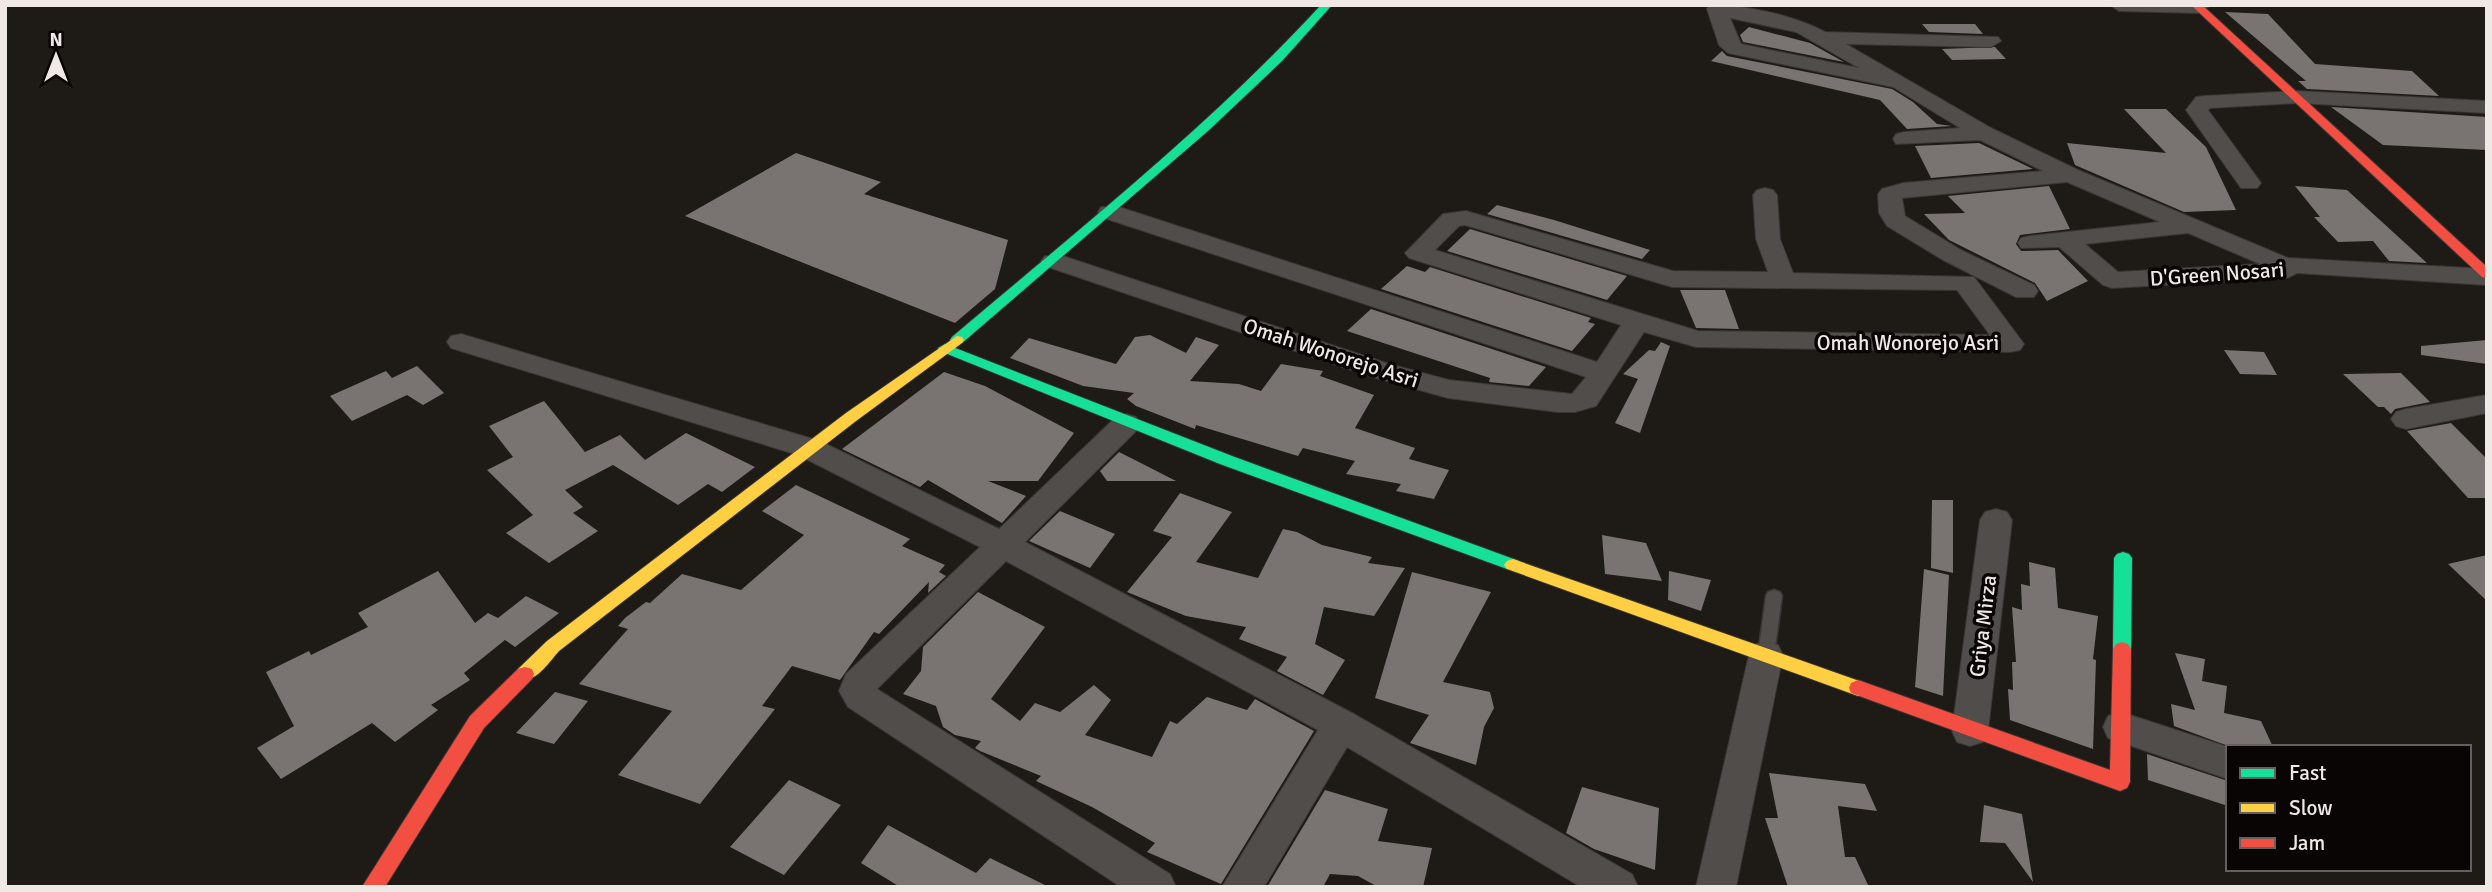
<svg xmlns="http://www.w3.org/2000/svg" width="2492" height="892" font-family="Signika,sans-serif">
<style>
.building{fill:#797471}
.lines{fill:none;stroke-linecap:round;stroke-linejoin:round}
.lane-casing{stroke:#3a3634;stroke-width:3}
.street-casing{stroke:#3a3634;stroke-width:2}
.fast-casing{stroke:#3a3634;stroke-width:2}
.slow-casing{stroke:#3a3634;stroke-width:2}
.jam-casing{stroke:#3a3634;stroke-width:2}
.lane{fill:#514d4b;fill-rule:evenodd}
.street{fill:#514d4b;fill-rule:evenodd}
.fast{fill:#16e098;fill-rule:evenodd}
.slow{fill:#ffcf43;fill-rule:evenodd}
.jam{fill:#f24e42;fill-rule:evenodd}
.labels{text-anchor:middle;stroke-width:7;stroke-linejoin:round;paint-order:stroke}
.street-label{font-size:21px;fill:#efe8e5;stroke:#090504}
</style>
<rect width="100%" height="100%" fill="#1e1a16"/>
<path class="building" d="M2225,12L2268,14L2315,64L2412,71L2439,96L2307,89L2298,81H2306Z
M1922,24H1975L1983,34L1929,32Z
M1749,27L1810,43L1844,62L1743,42L1740,35Z
M1995,47L2006,59L1952,60L1942,49Z
M1722,51L1727,56L1892,89L1913,102L1937,124L1952,126L1907,129L1880,100L1711,61Z
M2331,107L2487,117V150L2383,145Z
M2124,109H2166L2206,147L2236,210L2184,212L2075,165L2067,143L2166,153Z
M1979,143L2033,169L1931,178L1915,146Z
M796,153L881,182L864,194L1008,240L995,289L955,323L685,216Z
M2049,186L2070,229L2020,235L2016,244L2021,251L2058,250L2088,281L2047,301L2035,283L1949,240L1924,214L1965,213L1948,196Z
M2295,186L2347,190L2427,263L2389,261L2373,241L2338,242L2314,217H2320Z
M1497,205L1554,220L1650,250L1642,259L1487,214Z
M1470,229L1627,276L1607,300L1447,251Z
M1407,266L1425,272L1430,267L1591,318L1588,322L1595,324L1572,351L1381,289Z
M1680,290H1725L1739,329L1696,328Z
M1371,309L1546,367L1529,386L1489,382L1490,378L1347,331Z
M1150,335L1186,353L1196,337L1219,345L1190,381L1239,384L1261,391L1281,364L1323,371L1320,376L1374,395L1355,428L1415,448L1409,459L1449,470L1434,499L1396,491L1401,484L1346,474L1355,461L1303,448L1298,456L1196,425L1195,429L1136,406L1127,399L1134,393L1083,386L1010,358L1029,338L1116,364L1135,337Z
M2487,340V364L2421,355V346Z
M1661,342L1670,346L1640,433L1615,423L1638,379L1623,374L1649,350L1655,351Z
M2224,350L2264,352L2277,375L2240,374Z
M417,366L444,393L423,405L407,395L352,421L330,396L386,371L392,378Z
M944,372L985,386L1074,433L1038,481H988L1026,496L1002,523L928,480L920,487L842,449Z
M2401,373L2430,402L2395,409L2391,414L2384,407H2378L2343,374Z
M544,401L585,452L620,435L645,460L686,433L755,467L722,492L708,484L678,505L613,465L565,490L583,507L573,513L598,531L549,563L506,533L533,515L487,470L513,457L489,426Z
M2451,423L2487,459V498H2468L2407,431Z
M1119,452L1131,458L1176,481H1107L1100,471Z
M796,485L910,539L902,546L945,565L939,572L946,576L928,593L929,582L879,634L874,632L840,680L792,666L762,706L775,709L700,804L618,775L672,711L579,684L628,629L618,626L625,618L646,602L650,603L682,574L741,590L804,535L762,511Z
M1180,493L1232,512L1196,562L1258,578L1283,529L1297,532L1322,545L1372,557L1368,563L1405,568L1374,616L1324,607L1315,644L1345,660L1323,695L1277,671L1287,657L1239,639L1246,627L1186,616L1127,592L1172,537L1153,531Z
M1932,500H1953V573L1931,568Z
M1060,511L1115,534L1090,568L1029,541Z
M1602,535L1646,543L1662,581L1605,574Z
M2487,555V601L2448,564Z
M2029,562L2055,568L2058,608L2098,616L2093,659L2096,660L2093,749L2010,720L2008,689L2013,690L2012,662H2016L2012,607L2022,610L2021,584L2030,586Z
M1924,569L1949,575L1943,696L1915,687Z
M438,571L475,623L488,613L498,618L526,596L559,613L515,647L505,640L464,673L470,680L431,705L438,710L395,742L372,723L281,779L257,748L294,726L266,672L309,651L311,655L368,627L358,613Z
M1669,571L1711,580L1701,611L1668,600Z
M1412,572L1491,592L1443,682L1490,692L1494,708L1484,727L1476,765L1410,743L1429,715L1375,698Z
M978,592L1045,627L991,699L1020,721L1035,703L1060,712L1094,685L1111,700L1085,735L1152,757L1170,721L1177,724L1207,697L1247,710L1255,699L1314,731L1221,884L1147,852L1155,843L1092,807L1036,781L1041,776L980,751L975,748L981,741L955,735L943,727L936,706L903,694L921,671L923,647Z
M2175,653L2205,659L2202,681L2227,686L2224,713L2261,721L2273,747H2231L2174,726L2171,704L2195,710Z
M555,692L588,701L554,744L516,733Z
M2147,754L2228,781V806L2148,780Z
M1769,773L1865,784L1877,811L1838,806L1845,857H1855L1869,887H1788L1765,818H1778Z
M789,780L841,805L784,875L730,847Z
M1582,787L1659,808L1655,870L1594,849L1566,833Z
M1325,790L1388,809L1378,841L1432,848L1423,887H1378L1358,876L1330,874L1323,887H1267Z
M1984,805L2022,814L2033,882L2005,843L1980,842Z
M888,825L976,873L990,858L1049,887H900L861,863Z"/>
<g class="lines">
<g class="lane-casing">
<path id="lane" d="M1774,590L1780,592L1782,596L1774,655L1772,660L1766,661L1760,660L1758,655L1766,596L1768,592Z"/>
</g>
<g class="street-casing">
<path id="street" d="M1710,5C1746,5 1793,15 1825,32L1998,37L2001,41L1991,47L1846,44L1991,128L2078,170L2288,258L2487,269V285L2297,273L2287,278L2112,288L2103,285L2059,247L2021,248L2018,243L2021,238L2030,236L2160,222L2067,182L1902,198L1905,216L1961,250L2034,285L2038,291L2034,297H2016L1943,260L1887,226L1879,213L1878,194L1882,189L1903,183L2043,171L1980,140L1896,144L1893,139L1896,134L1904,132L1960,128L1893,87L1728,53L1719,45L1707,9ZM1730,18L1796,32L1859,68L1741,44ZM2188,233L2260,264L2118,272L2085,244Z
M2110,5H2206L2208,7L2198,13L2119,11Z
M2297,91L2487,101V113L2297,103L2210,108L2208,110L2261,183L2257,188H2241L2186,110L2196,97L2204,96Z
M1765,188L1773,190L1777,195L1780,239L1793,273L1974,277L2024,344L2020,350L2010,352L1696,347L1644,332L1596,406L1575,412H1558L1448,398L1369,376L1045,266L1041,261L1045,256H1063L1389,364L1449,380L1572,394L1586,377L1101,217L1098,212L1101,207H1119L1597,362L1621,325L1409,258L1405,253L1443,214L1466,211L1673,271L1768,272L1756,239L1753,195L1757,190ZM1465,225L1672,287L1957,290L1990,335L1698,331L1435,250L1459,226Z
M461,334L820,441L999,529L1116,417L1126,414L1136,417L1141,424L1136,431L1025,542L1354,714L1632,874L1638,887H1581L1347,747L1264,887H1222L1318,730L1006,561L877,689L1170,874L1176,887H1121L848,707L839,691L846,674L980,547L798,455L451,348L447,342L451,336Z
M2487,395V413L2406,429L2396,426L2391,419L2396,412L2406,409Z
M1996,509L2007,512L2012,520L1988,731L1983,742L1970,746L1957,742L1952,731L1980,520L1985,512Z
M1766,641L1778,645L1783,655L1736,887H1696L1749,655L1754,645Z
M2121,712L2228,747V779L2108,738L2103,727L2108,716Z"/>
</g>
<g class="fast-casing">
<path id="fast" d="M1321,5H1332L1282,61L1209,130L962,343H952L950,340L952,337C1078,230 1209,127 1321,5Z
M945,344L1232,456L1519,561L1522,565L1519,569H1507L1220,464L940,351L938,348Z
M2123,552L2129,554L2132,558L2131,649L2128,654L2122,656L2116,654L2113,649L2114,558L2117,554Z"/>
</g>
<g class="slow-casing">
<path id="slow" d="M957,336L962,337L964,340L962,343L856,421L559,651C549,662 535,685 518,679L516,674L518,669L547,641L846,413Z
M1513,559L1865,683L1867,688L1865,693L1858,696L1507,569L1504,565L1507,561Z"/>
</g>
<g class="jam-casing">
<path id="jam" d="M2191,5H2202L2487,267V278L2482,277Z
M2122,642L2128,644L2131,649L2130,782L2127,788L2120,791L1851,693L1849,688L1851,683L1858,680L2110,770L2113,649L2116,644Z
M525,667L532,669L534,674L532,679L484,728L385,887H362L470,716L518,669Z"/>
</g>
<use href="#lane" class="lane"/>
<use href="#street" class="street"/>
<use href="#fast" class="fast"/>
<use href="#slow" class="slow"/>
<use href="#jam" class="jam"/>
</g>
<g class="labels">
<g class="street-label">
<text transform="translate(2217 274) rotate(-4)" y="7">D'Green Nosari</text>
<text x="1908" y="350">Omah Wonorejo Asri</text>
<text transform="translate(1331 353) rotate(18)" y="7">Omah Wonorejo Asri</text>
<text transform="translate(1983 626) rotate(-83)" y="7">Griya Mirza</text>
</g>
</g>
<rect width="2492" height="892" fill="none" stroke="#efe8e5" stroke-width="14"/>
<rect x="2226" y="745" width="245" height="126" fill="#090504" stroke="#65605e" stroke-width="2"/>
<rect x="2240" y="768" width="35" height="10" fill="#16e098" stroke="#65605e" stroke-width="2"/>
<text x="2289" y="780" font-size="21" fill="#efe8e5">Fast</text>
<rect x="2240" y="803" width="35" height="10" fill="#ffcf43" stroke="#65605e" stroke-width="2"/>
<text x="2289" y="815" font-size="21" fill="#efe8e5">Slow</text>
<rect x="2240" y="838" width="35" height="10" fill="#f24e42" stroke="#65605e" stroke-width="2"/>
<text x="2289" y="850" font-size="21" fill="#efe8e5">Jam</text>
<g transform="translate(56 56)" stroke="#090504" stroke-width="5" paint-order="stroke">
<path d="M0-5L12 26L0 18L-12 26Z" fill="#efe8e5"/>
<text y="-10" font-size="19" font-weight="bold" text-anchor="middle" fill="#efe8e5">N</text>
</g>
</svg>
